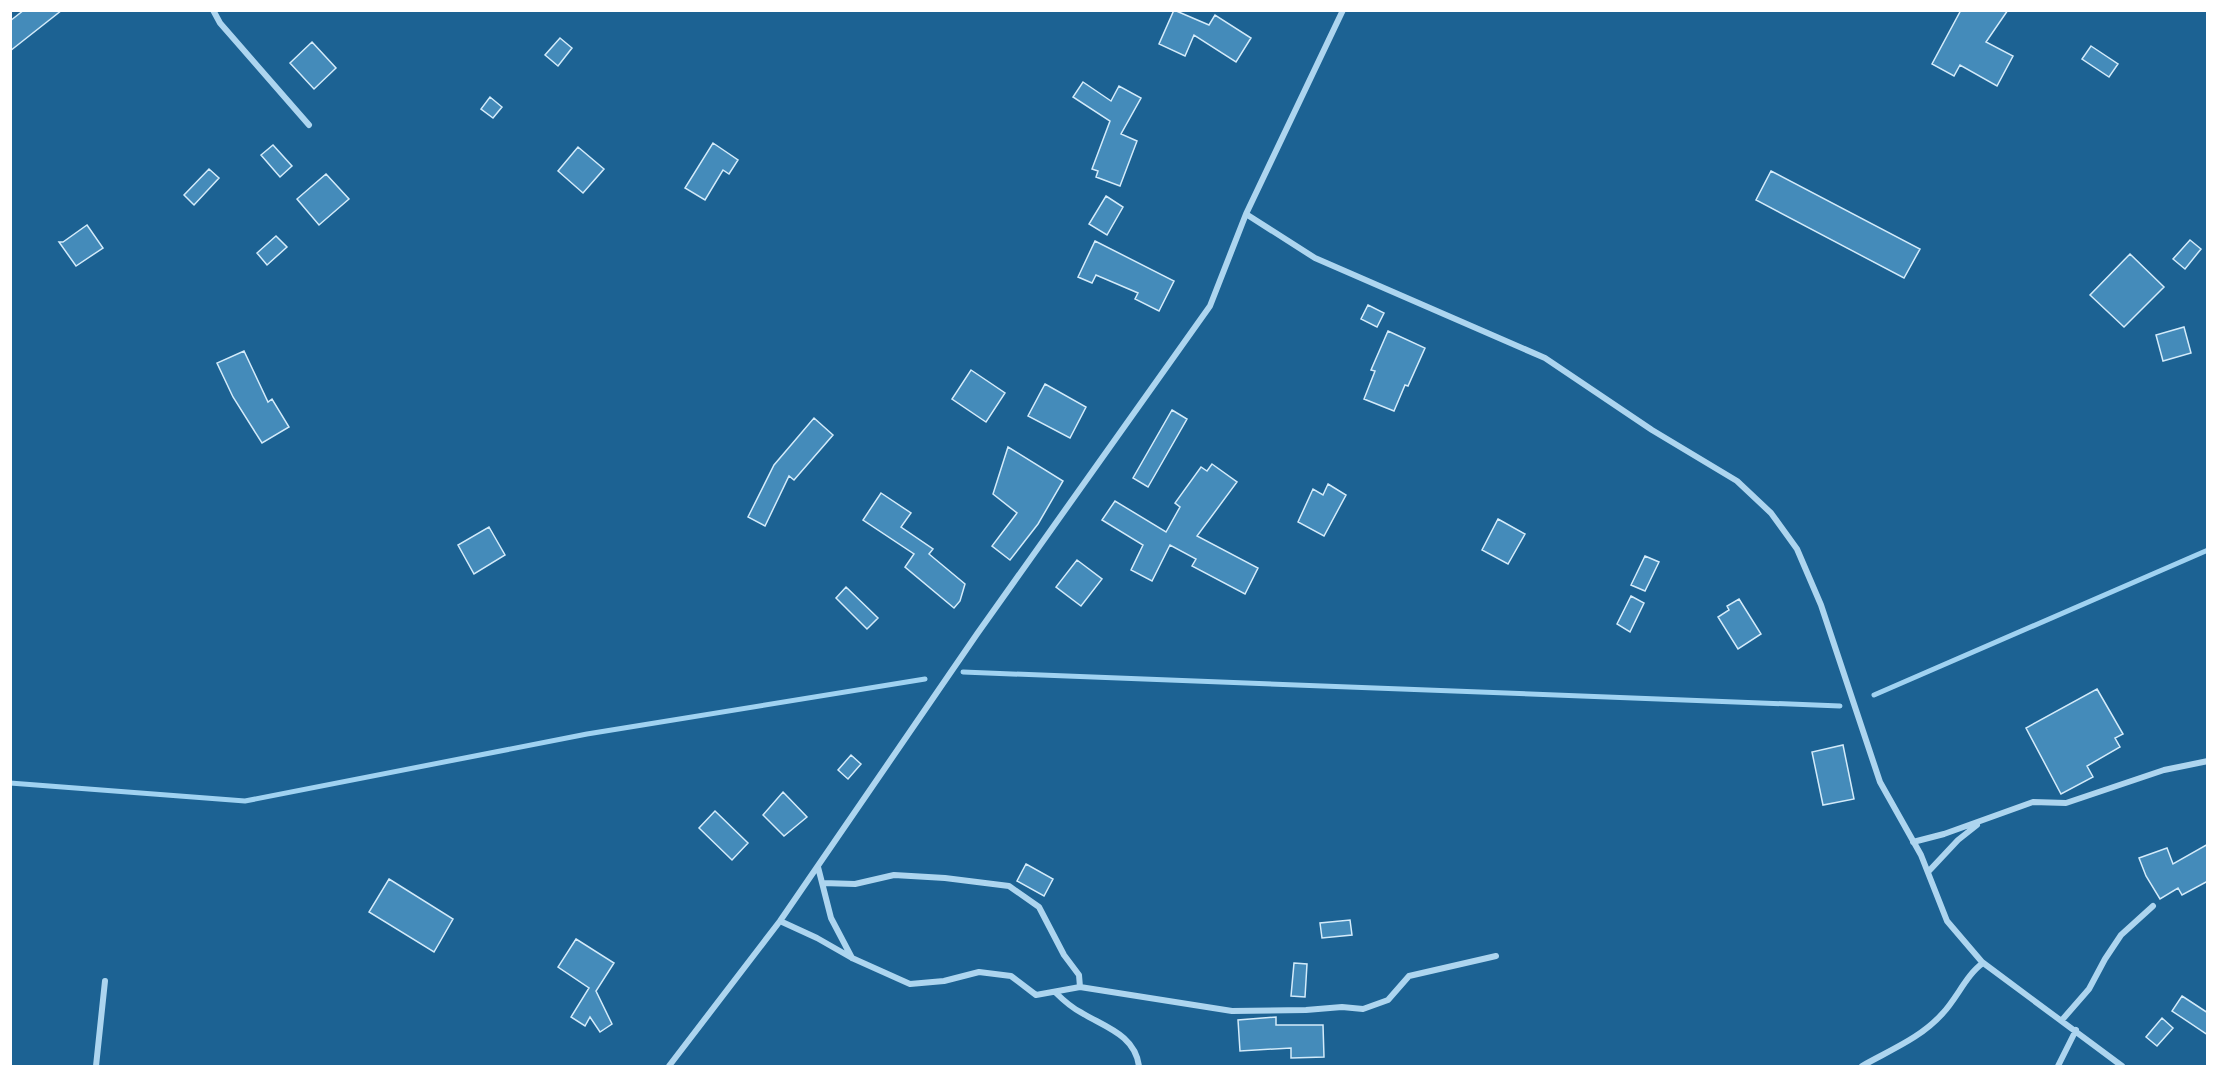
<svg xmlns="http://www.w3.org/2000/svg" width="2218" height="1077" font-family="Rubik,sans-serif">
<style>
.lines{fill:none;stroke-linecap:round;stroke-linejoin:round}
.stream{stroke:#a0d2f1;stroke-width:5}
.building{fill:#448bba;stroke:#d3ebfa;stroke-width:1.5}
.street{stroke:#add5ef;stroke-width:6}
</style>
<rect width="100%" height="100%" fill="#1c6293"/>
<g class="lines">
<path class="stream" d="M963,672L1840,706
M1874,695L2208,550
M10,783L245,801L587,734L925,679"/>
</g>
<path class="building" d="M24,10H62L10,51V21Z
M1174,10L1209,25L1215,15L1251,38L1236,62L1194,35L1185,56L1159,44Z
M1961,10H2008L1986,42L2013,56L1997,86L1960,65L1954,76L1932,64Z
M560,38L572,48L558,66L545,55Z
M312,42L336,68L314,89L290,63Z
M2091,46L2118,64L2109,77L2082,59Z
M1083,82L1111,101L1119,86L1141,98L1121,134L1137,141L1120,186L1096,177L1098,171L1092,169L1110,121L1073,97Z
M490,97L502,107L493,118L481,109Z
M713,143L738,160L729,174L723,170L705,200L685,188Z
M273,145L292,166L280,177L261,155Z
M578,147L604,169L583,193L558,171Z
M209,169L219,178L194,205L184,195Z
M1771,171L1920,249L1904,278L1756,200Z
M326,174L349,199L319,225L297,199Z
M1106,196L1123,207L1107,235L1089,224Z
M87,225L103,248L76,266L59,242H63Z
M276,236L287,247L267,265L257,253Z
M2190,240L2201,249L2185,269L2173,259Z
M1095,241L1174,281L1159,311L1135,299L1138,293L1096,275L1092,283L1078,277Z
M2130,254L2164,287L2124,327L2090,295Z
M1368,305L1384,313L1377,327L1361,319Z
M2184,327L2191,353L2163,361L2156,335Z
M1388,331L1425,348L1408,386L1405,385L1394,411L1364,399L1375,371L1371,370Z
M244,351L268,402L272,399L289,427L262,443L233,397L217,363Z
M971,370L1005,393L986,422L952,399Z
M1045,384L1086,407L1070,438L1028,416Z
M1172,410L1187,419L1148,487L1133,478Z
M814,418L833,435L794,480L789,476L765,526L748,517L774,465Z
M1008,447L1063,481L1038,524L1010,560L992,546L1017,513L993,494Z
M1212,464L1237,482L1197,536L1258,568L1245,594L1192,566L1196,559L1170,545L1152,581L1131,570L1143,545L1102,520L1115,501L1166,532L1180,507L1175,503L1201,467L1207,471Z
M1328,484L1346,495L1324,536L1298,522L1313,489L1323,495Z
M881,493L911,513L901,527L933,549L929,554L965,584L960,601L954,608L905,567L914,554L863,520Z
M1498,519L1525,534L1508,564L1482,550Z
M489,527L505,555L474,574L458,545Z
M1645,556L1659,562L1645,591L1631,585Z
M1077,560L1102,579L1081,606L1056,587Z
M846,587L878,618L867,629L836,598Z
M1631,596L1644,603L1630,632L1617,624Z
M1739,599L1761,634L1738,649L1718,617L1729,610L1727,606Z
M2097,689L2123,734L2115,738L2120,747L2087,766L2093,777L2061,794L2026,728Z
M1843,745L1854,799L1823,805L1812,752Z
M851,755L861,764L848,779L838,770Z
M783,792L807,817L784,836L763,815Z
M715,811L748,843L732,860L699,828Z
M2208,844V881L2182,895L2178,888L2160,899L2146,876L2139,858L2167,848L2173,864Z
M1026,864L1053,879L1044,896L1017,881Z
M389,879L453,919L434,952L369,912Z
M1350,920L1352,935L1322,938L1320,923Z
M576,939L614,963L596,991L612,1024L600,1032L590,1017L585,1026L571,1017L589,988L558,967Z
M1294,963L1307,964L1305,997L1291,996Z
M2182,996L2208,1013V1035L2172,1011Z
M1276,1017V1025H1323L1324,1057L1291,1058V1048L1240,1051L1238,1020Z
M2162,1018L2173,1028L2157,1046L2146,1037Z"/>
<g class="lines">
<path class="street" d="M213,10L220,23L309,125
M1246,214L1315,258L1545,358L1652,430L1737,481L1771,513L1797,549L1821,605L1880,782L1921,855L1947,921L1982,962L2122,1066
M1913,842L1944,834L2033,802L2066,803L2164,770L2208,761
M818,867L831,918L852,958
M1928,872L1958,840L1977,825
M823,883L855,884L894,875L945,878L1009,886L1039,907L1064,955L1079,975L1080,987
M780,921L817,938L852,958L910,984L944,981L979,972L1011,976L1036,995L1080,987L1232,1011L1306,1010L1342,1007L1363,1009L1388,1000L1409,976L1496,956
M1055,992C1063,1000 1072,1008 1082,1013C1105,1027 1135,1035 1139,1066
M2062,1020L2089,989L2105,959L2121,935L2153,906
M96,1066L105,981
M669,1066L780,921L977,634L1210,306L1246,214L1343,10
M1862,1066C1890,1050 1921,1038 1943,1013C1957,998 1967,974 1983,963
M2058,1066L2076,1030"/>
</g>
<rect width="2218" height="1077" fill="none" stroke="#ffffff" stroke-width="24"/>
</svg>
